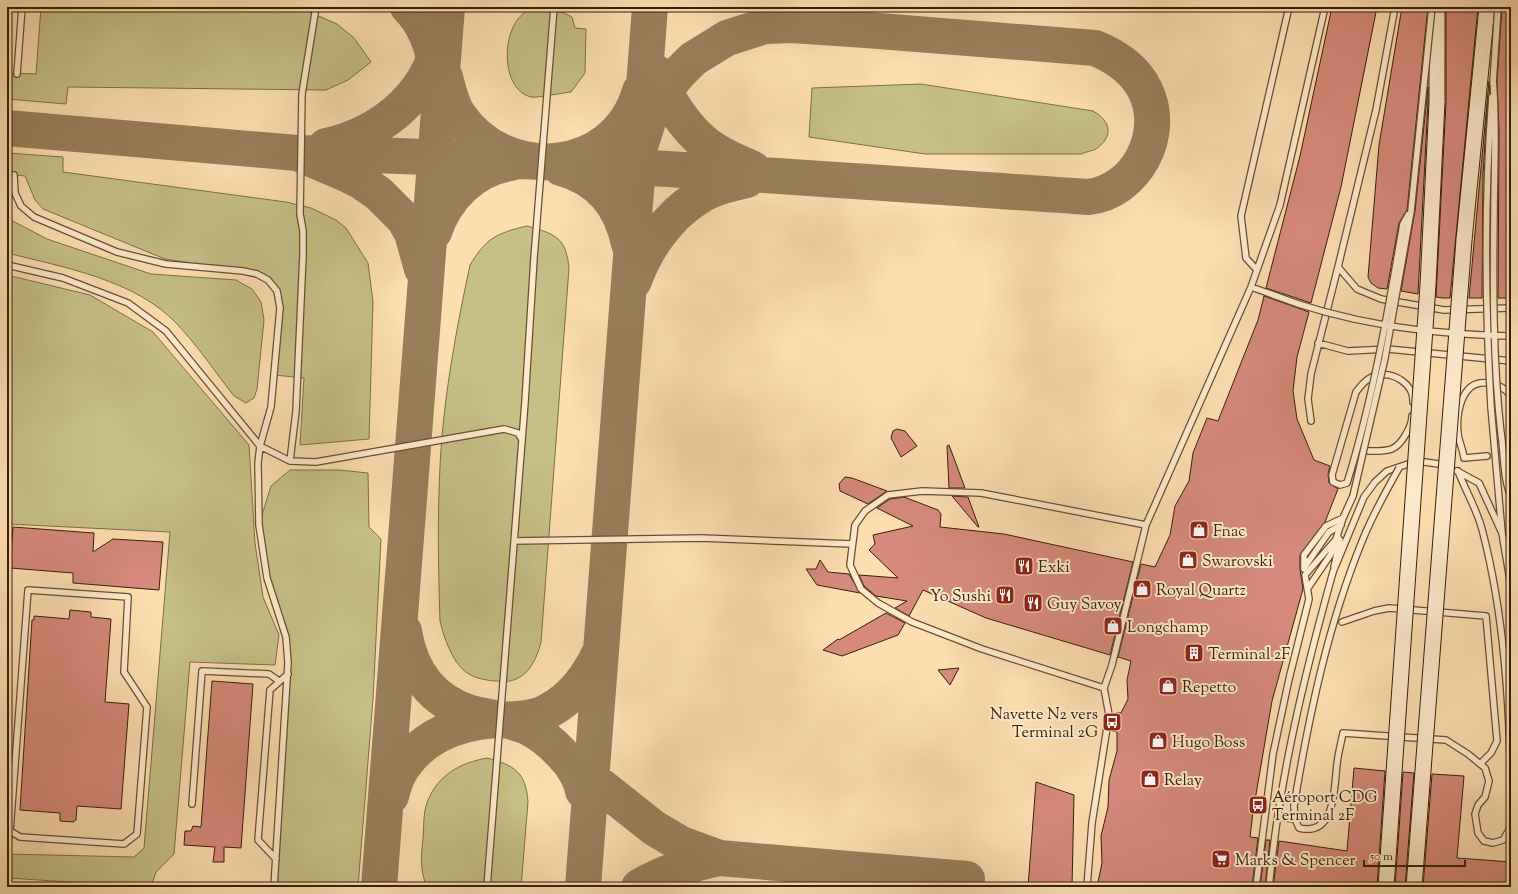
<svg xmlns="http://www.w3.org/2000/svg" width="1518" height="894" font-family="'Sorts Mill Goudy',serif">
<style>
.green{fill:#c6bf86;stroke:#7e6f46}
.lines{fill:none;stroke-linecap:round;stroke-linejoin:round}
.taxiway{stroke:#9a7e5a;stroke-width:36}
.building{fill:#d58a7b;stroke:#371f06}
.service-casing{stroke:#684f30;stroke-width:8}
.secondary-casing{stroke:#371f06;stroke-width:17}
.service{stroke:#feeacb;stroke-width:5.5}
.secondary{stroke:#feeacb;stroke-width:15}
.service-bridge-casing{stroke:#684f30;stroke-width:8;stroke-linecap:butt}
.secondary-bridge-casing{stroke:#371f06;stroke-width:17;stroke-linecap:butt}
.service-bridge{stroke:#feeacb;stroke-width:5.5}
.secondary-bridge{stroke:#feeacb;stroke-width:15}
.labels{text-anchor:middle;stroke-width:4;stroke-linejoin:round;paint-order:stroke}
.poi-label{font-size:16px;fill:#371f06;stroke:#feeacb;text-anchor:start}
</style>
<rect width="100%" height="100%" fill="#fddeaf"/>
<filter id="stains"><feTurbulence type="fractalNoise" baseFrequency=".005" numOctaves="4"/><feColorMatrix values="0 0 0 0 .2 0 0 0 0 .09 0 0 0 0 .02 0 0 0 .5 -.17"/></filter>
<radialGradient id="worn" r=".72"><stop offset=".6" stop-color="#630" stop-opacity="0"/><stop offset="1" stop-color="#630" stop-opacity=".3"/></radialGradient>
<path class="green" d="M41,7H298L337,24L354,38L371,62L348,80L326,90L68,87L66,104L7,99V73L36,74Z
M542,8L564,13L572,17L575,28L586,29L585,73L571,92C562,93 537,98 531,97C498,89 501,20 530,10C534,8 539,9 542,8Z
M921,84L1093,111C1111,121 1114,136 1096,149C1092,151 1085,152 1081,154H925L809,137L812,88Z
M7,153L63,157V172L286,202L311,208L336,220L346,228L368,263L373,302L369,439L300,445L304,378L274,375L280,308L277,291L268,280L243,271L165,259L43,209L35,200L25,176L7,174Z
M7,218L47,239L151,274L236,280L252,289L261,302L264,320L257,389L254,398L246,403L234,396C215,372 198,346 177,324C136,280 63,267 7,253Z
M527,226C555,234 566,237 569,268L541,642C537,658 529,677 510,681C506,682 500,681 495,681C486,680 477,679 469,674C453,665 444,638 440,621C438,561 437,496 442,436C447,379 458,321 470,265C486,238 497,233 527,226Z
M7,275L90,295L153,332L249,445L255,543L263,597L279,635L275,665L190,662L174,854L156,872L151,887L7,878V854L134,857L144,848L170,532L7,524Z
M290,470H339L368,473L369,527L381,539L373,699L358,887H274L288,663L286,637L267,578L259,525L271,486Z
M487,758C514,765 526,772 528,802L521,887H427C420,872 421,855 423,839C424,828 423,813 427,803C437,775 460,763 487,758Z"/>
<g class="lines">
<path class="taxiway" d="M408,7C425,24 433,47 436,70
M657,73C666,98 685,128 706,144C719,155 738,162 753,169
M445,77C448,89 451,103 458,114C504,184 616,176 640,91
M7,128L297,153L346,174L362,182L379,194L404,219L412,233L422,269
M326,146C377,135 422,101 437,50
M297,153C561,159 824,179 1088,197C1136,192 1167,134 1145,90C1135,69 1117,57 1095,48L866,30L792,25L765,26L727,38L693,59L680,72L664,91L649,118L639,150
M561,168C600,179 621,205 629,244
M434,232C445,198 474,168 511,163
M634,281C645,249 668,216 697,198C711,188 730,184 747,180
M404,631C410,670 431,701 471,713C489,718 510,719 527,727C541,734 553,744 563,755C572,764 581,779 583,791
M577,767L654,828L681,844L719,858L967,879
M391,796C393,789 395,781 398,775C419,737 455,723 496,720C514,719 534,720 550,710C572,698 588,677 599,654
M379,887L447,7
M583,887L650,7
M639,887C667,871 688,865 719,858"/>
</g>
<path class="building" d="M1332,7H1377L1341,187L1311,303L1266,288L1300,156Z
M1402,7H1428L1407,210L1399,223L1387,289L1378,288L1371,283L1368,277L1379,145Z
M1446,7H1478L1450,298H1443L1436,297L1446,102Z
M1502,7H1511V295L1506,298H1498L1499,131L1497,81Z
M1489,81L1490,94L1488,97L1483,174L1482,298H1469Z
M1428,87V102L1418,294L1401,291L1415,211Z
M1264,296L1309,312L1297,357L1293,391L1297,419L1314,460L1330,466L1328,474L1329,483L1338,489L1325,522L1300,555V569L1303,589L1272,701L1253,812L1250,837L1258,838L1252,887H1097L1102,863L1101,836L1108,807L1109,780L1117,751V732L1112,731L1116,713H1121L1128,699L1127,680L1131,661L1118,657L1141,564L1155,567L1170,535L1175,506L1189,481L1193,453L1207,418L1218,421L1258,320Z
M897,429L905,431L917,446L901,457L891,438L893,431Z
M949,445L965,488H949L947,446Z
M845,477L852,478L887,491L868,504L840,491L839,484Z
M952,496L968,497L979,527H978Z
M904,497L938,510L941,514L940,527L1004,534L1133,562L1110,655L986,618L923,590L909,616L895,608L907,601L876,596L864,586L859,575L898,578L869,550L875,544L873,535L913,526L877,508L890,499Z
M13,527L94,533L93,552L113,539L163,542L159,590L73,583V573L10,568Z
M820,560L828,572L849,574L860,593L817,585L806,569H816Z
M70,610L91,612V617L111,619L105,702L129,704L121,809L77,806L76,820L73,822L60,821V813L20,810L32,620H34V616L69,619Z
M886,613L905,623L898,635L842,656L823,650L838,639L839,640Z
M959,668L950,685L938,670Z
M212,681L253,684L241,848L224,847V862H213L215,847L184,845L185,831H191L193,826L201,827Z
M1354,768L1385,771L1377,887H1273L1279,841L1347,851Z
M1403,772L1414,773L1405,887H1395Z
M1432,774L1464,776L1457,858L1511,862V887H1423Z
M1036,782L1074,795L1072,887H1028Z
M1266,840H1270L1265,887H1260Z"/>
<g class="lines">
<g class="service-casing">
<path id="service" d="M1395,7L1376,110L1338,267L1357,289L1381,299L1444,310L1511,308
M17,74L22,7
M14,175L15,193L21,206L34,217L117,252L166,264L243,271L257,274L268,280L277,291L280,308L271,407L260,446L290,461L316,462L504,429L518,433L522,440
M7,265L63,278L128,303L166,331L260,446L258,463L259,525L267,578L286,637L288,663L274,887
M1257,270L1246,258L1241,216L1289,7
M1251,287L1268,293
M1318,343L1348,351L1388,349L1511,361
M1356,392C1362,384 1368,377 1378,375C1394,372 1414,384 1413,402
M1491,407L1502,533L1511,586
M1311,421L1308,399L1311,374L1338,267
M1369,451C1388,451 1396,452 1406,434C1409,429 1412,422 1412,416
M1487,456L1464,458C1463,450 1459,441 1458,434C1456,414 1461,379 1488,383C1497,384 1505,388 1511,396
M290,461L296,411L303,255V231L300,214L302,94L316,7
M1457,471L1479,483L1502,533
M1458,471C1466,492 1478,511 1483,533C1504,615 1509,701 1511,785
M514,541L701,538L852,544
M1334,567L1340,540
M1304,568L1329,532L1341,525
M1304,569V555L1326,526L1343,518
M1333,572L1364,497L1375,482L1387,471L1417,461L1446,465
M1308,588L1331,554L1343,518L1353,496
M1342,622L1374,611L1389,608L1486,616L1497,741L1491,753L1480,764
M1104,688L982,649L912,622L878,603L861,589L850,565L855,525L865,511L888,495L922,491L981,493L1146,525
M192,804L202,671L269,674L279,681
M1294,806L1295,819L1299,828C1336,837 1334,788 1337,764C1338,754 1341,743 1343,733L1446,740L1468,754L1485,768L1489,781L1485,797L1478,805L1475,814L1478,833L1484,841L1493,843L1503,840L1509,830L1511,822
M1285,818L1295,819
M7,829L20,837L124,844L137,834L147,707L124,672L128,597L28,590L10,832L7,845
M276,859L258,840L270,690L288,674
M487,887L525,402L534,258L554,7
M1087,887L1092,823L1109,715L1104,688L1112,665L1146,525L1251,287L1280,205L1325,7
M1256,887L1273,754L1289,679L1309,599L1305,575L1338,537"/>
</g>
<g class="secondary-casing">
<path id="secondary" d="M1437,102V7
M1464,240L1487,7"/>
</g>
<use href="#service" class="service"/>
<use href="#secondary" class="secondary"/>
<g class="service-bridge-casing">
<path id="service-bridge" d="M1493,80C1497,125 1494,170 1494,216C1493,288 1493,362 1501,433C1504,451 1503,480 1511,496
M1493,83L1498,7
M1268,293C1346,324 1427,334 1511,336
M1356,392L1332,475L1333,482L1340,485L1347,483C1373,399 1388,312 1403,224L1408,215
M1491,407C1485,304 1484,200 1492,97
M1353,496L1385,358L1411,211L1432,7
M1294,806C1309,715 1328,624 1363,539C1373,514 1386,491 1399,468
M1269,887C1279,780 1304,676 1333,572"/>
</g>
<g class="secondary-bridge-casing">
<path id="secondary-bridge" d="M1386,887L1428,285L1437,102
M1414,887L1464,240"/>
</g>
<use href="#service-bridge" class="service-bridge"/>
<use href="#secondary-bridge" class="secondary-bridge"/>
</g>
<defs>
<g id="shop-square" transform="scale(1)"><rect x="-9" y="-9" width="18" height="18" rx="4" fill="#8f2418" stroke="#feeacb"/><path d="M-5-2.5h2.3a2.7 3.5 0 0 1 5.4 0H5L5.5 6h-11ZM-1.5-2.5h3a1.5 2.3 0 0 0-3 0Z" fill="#fff"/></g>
<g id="restaurant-square" transform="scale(1)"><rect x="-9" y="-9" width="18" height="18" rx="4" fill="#8f2418" stroke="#feeacb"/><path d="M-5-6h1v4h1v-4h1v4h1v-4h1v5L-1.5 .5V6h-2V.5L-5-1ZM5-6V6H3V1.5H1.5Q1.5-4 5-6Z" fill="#fff"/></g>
<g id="building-square" transform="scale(1)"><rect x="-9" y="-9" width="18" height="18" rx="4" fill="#8f2418" stroke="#feeacb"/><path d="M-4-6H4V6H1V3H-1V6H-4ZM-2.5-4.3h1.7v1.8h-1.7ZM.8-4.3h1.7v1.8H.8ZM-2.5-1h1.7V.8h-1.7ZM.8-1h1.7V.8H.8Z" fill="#fff"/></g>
<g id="bus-square" transform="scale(1)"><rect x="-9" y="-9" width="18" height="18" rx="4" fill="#8f2418" stroke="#feeacb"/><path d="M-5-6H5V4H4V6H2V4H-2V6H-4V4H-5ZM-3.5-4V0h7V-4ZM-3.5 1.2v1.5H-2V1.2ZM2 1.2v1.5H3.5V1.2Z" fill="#fff"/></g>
<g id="supermarket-square" transform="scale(1)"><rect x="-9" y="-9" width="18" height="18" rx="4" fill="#8f2418" stroke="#feeacb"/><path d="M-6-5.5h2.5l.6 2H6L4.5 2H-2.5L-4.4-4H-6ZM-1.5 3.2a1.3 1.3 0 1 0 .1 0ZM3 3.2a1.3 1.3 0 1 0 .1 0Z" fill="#fff"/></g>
</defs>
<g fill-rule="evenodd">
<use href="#shop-square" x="1199" y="530"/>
<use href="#shop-square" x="1188" y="560"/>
<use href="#restaurant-square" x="1024" y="566"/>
<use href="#shop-square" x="1142" y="589"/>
<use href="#restaurant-square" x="1005" y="595"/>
<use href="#restaurant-square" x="1033" y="603"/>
<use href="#shop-square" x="1113" y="626"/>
<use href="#building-square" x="1194" y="653"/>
<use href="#shop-square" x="1168" y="686"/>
<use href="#bus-square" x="1112" y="722"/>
<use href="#shop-square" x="1158" y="741"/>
<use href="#shop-square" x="1150" y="779"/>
<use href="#bus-square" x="1258" y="805"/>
<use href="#supermarket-square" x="1221" y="859"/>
</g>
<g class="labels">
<g class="poi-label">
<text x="1213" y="536">Fnac</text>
<text x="1202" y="566">Swarovski</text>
<text x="1038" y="572">Exki</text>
<text x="1156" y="595">Royal Quartz</text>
<text x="991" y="601" text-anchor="end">Yo Sushi</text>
<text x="1047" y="609">Guy Savoy</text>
<text x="1127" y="632">Longchamp</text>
<text x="1208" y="659">Terminal 2F</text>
<text x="1182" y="692">Repetto</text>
<text x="1098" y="719" text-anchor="end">Navette N2 vers<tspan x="1098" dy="18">Terminal 2G</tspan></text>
<text x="1172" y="747">Hugo Boss</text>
<text x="1164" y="785">Relay</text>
<text x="1272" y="802">Aéroport CDG<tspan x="1272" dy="18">Terminal 2F</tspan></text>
<text x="1235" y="865">Marks &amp; Spencer</text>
</g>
</g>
<rect width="1518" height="894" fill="none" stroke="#fddeaf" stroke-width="24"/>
<rect x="8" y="8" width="1502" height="878" fill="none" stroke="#371f06" stroke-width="2"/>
<rect x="12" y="12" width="1494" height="870" fill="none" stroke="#371f06"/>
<path d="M1364 860v6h101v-6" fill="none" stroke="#371f06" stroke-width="2"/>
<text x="1370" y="860" font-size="12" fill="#371f06" stroke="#feeacb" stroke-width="3" paint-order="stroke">50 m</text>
<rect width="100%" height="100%" filter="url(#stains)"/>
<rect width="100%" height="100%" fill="url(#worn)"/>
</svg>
